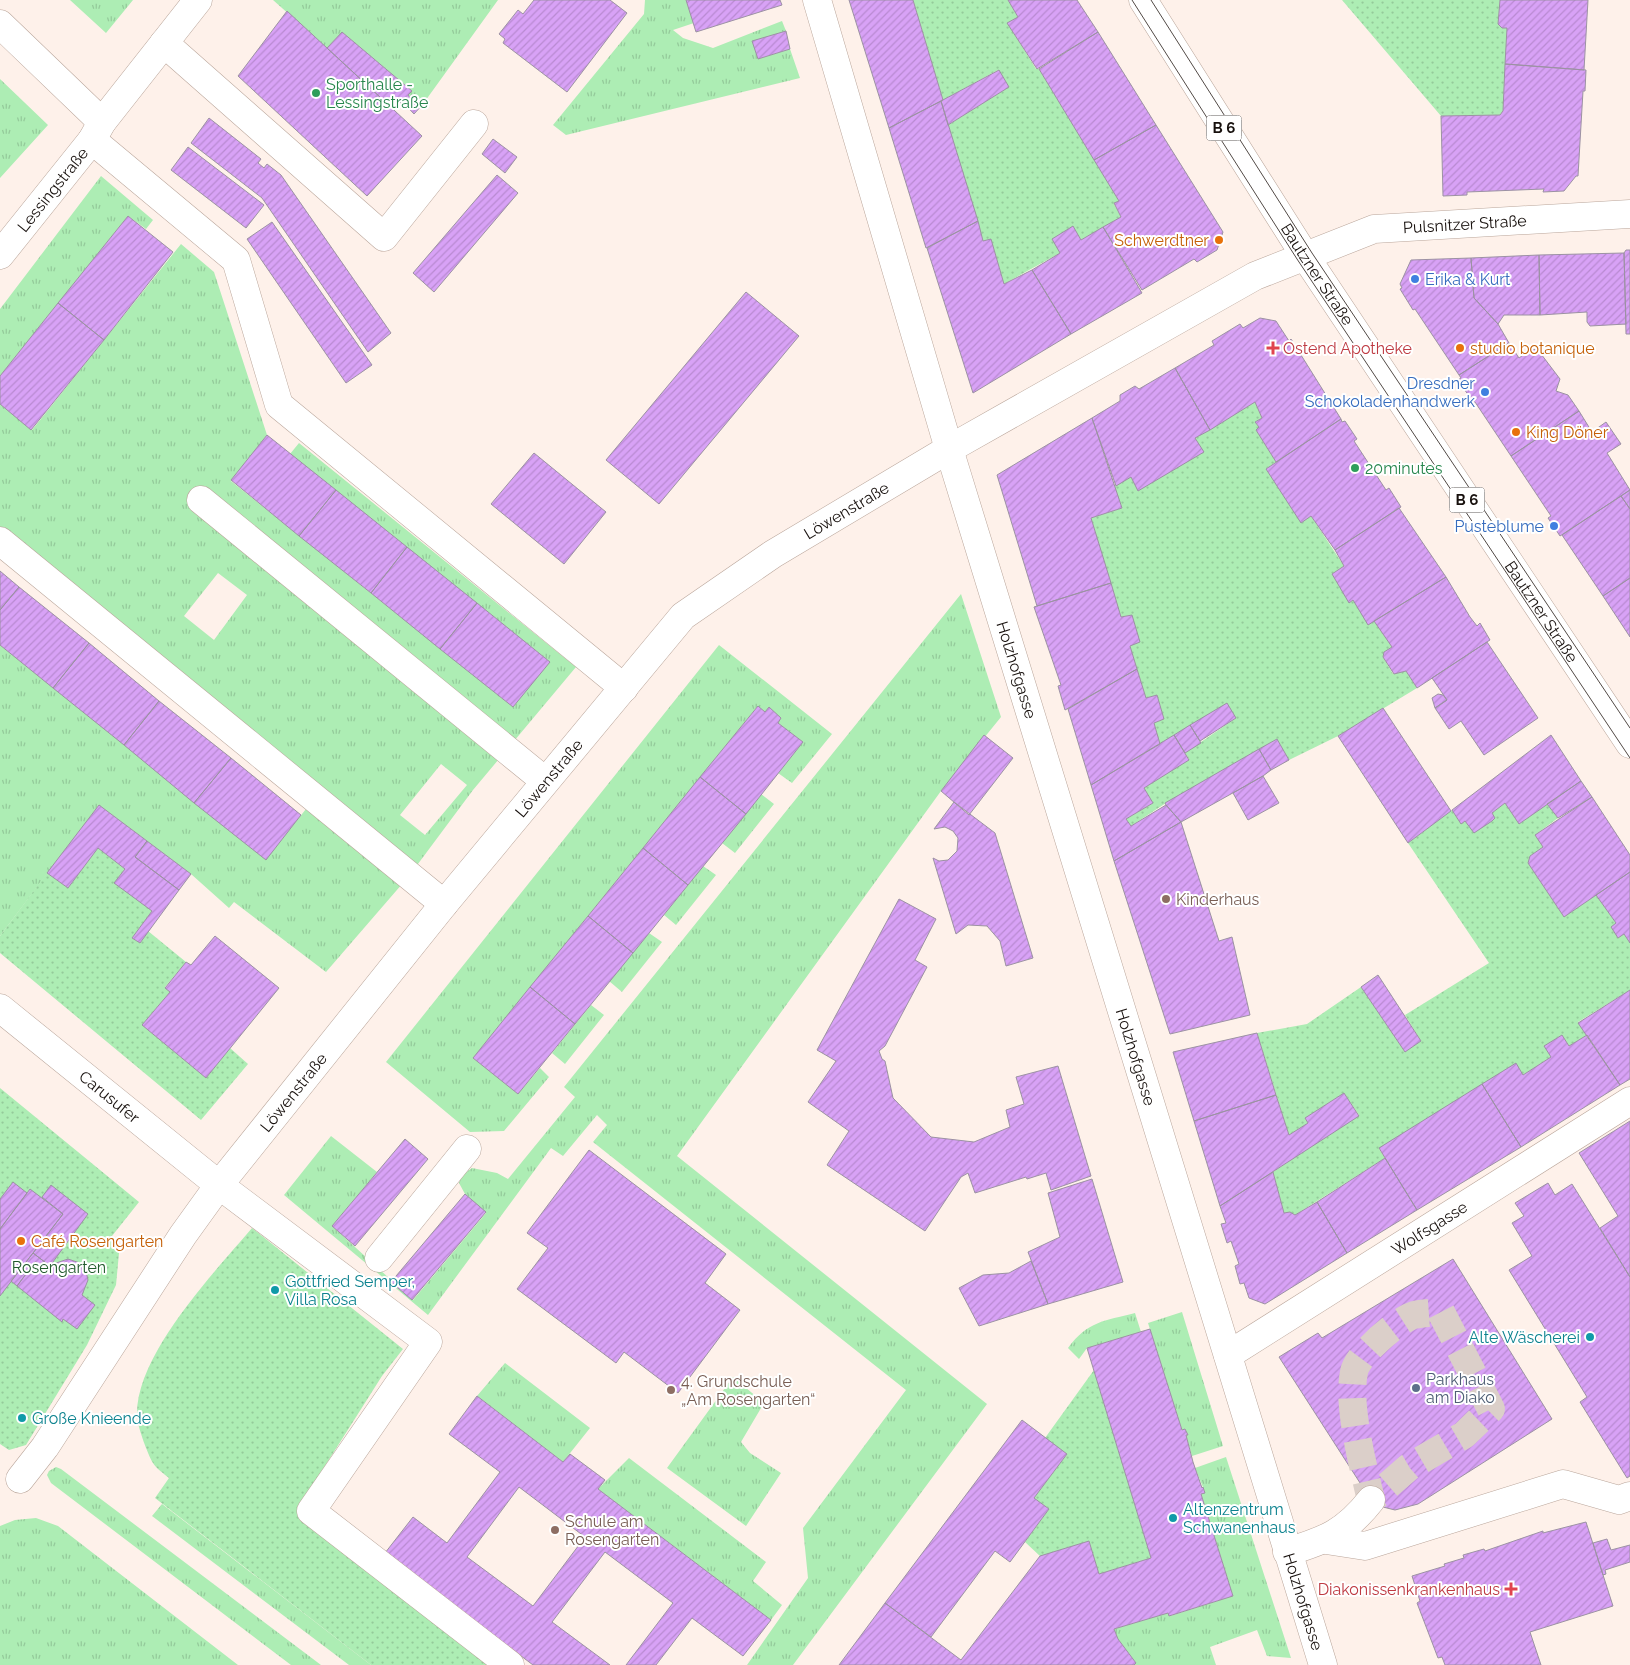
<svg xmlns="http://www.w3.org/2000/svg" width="1630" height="1665" font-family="Raleway,sans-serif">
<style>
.grass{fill:url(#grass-tufts);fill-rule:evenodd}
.park{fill:url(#park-dots)}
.building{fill:url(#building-hatch);stroke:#9c92a3;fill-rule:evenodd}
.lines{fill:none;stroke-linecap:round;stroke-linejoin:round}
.minor-tunnel{stroke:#dbcfc9;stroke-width:28;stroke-dasharray:28 14;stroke-linecap:butt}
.minor-casing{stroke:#baa69b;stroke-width:29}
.major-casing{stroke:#baa69b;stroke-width:29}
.minor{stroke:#fff;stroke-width:28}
.major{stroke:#fff;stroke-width:28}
.tram{stroke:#524a46;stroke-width:1}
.leisure-dot{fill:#2e9e5b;stroke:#fff;stroke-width:2}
.food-dot{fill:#e8710a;stroke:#fff;stroke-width:2}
.shop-dot{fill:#3f7fe0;stroke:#fff;stroke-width:2}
.health-dot{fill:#e0444e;stroke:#fff;stroke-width:2}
.education-dot{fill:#8d6e63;stroke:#fff;stroke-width:2}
.culture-dot{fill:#0f9aa8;stroke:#fff;stroke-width:2}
.service-dot{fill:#5c6f8a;stroke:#fff;stroke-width:2}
.labels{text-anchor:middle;stroke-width:4;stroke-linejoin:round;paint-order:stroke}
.shield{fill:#fff;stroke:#5d5856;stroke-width:1}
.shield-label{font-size:15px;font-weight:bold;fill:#17100d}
.leisure-label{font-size:16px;fill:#27864d;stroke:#fff;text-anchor:start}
.street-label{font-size:16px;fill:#17100d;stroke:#fff}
.food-label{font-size:16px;fill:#c56008;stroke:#fff;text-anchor:start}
.shop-label{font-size:16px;fill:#366cbe;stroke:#fff;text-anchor:end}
.health-label{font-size:16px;fill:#be3a42;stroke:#fff;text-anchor:start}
.education-label{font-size:16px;fill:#785e54;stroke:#fff;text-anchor:start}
.park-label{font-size:16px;fill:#225b2d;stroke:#fff}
.culture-label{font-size:16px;fill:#0d838f;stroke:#fff;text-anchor:start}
.service-label{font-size:16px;fill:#4e5e75;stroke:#fff;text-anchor:start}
</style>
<defs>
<pattern id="grass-tufts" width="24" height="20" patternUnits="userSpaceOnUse" patternTransform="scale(1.25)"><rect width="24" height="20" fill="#adedb4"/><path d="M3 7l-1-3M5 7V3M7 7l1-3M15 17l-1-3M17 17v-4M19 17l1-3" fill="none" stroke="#94ca9a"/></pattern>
<pattern id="park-dots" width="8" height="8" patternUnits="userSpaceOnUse" patternTransform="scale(1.25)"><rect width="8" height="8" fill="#adedb4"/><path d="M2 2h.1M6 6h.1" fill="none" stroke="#94ca9a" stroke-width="1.8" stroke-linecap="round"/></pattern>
<pattern id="building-hatch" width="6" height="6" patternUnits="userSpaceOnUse" patternTransform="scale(1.25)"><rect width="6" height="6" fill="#d8a2f6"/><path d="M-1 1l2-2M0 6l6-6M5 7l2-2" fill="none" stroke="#b98ad2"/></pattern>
</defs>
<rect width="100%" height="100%" fill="#fef1ea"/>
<path class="grass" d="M70,0H133L106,33Z
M273,0H498L423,104L413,95L410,98L408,95L412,91L342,32L327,48Z
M645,0H686L694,23L673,30L683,38L713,48L782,21L786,31L753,42L758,59L790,49L800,78L566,135L553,125L644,14Z
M0,79L48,125L0,178Z
M101,176L153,220L146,229L128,216L0,376V309Z
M181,244L214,272L267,435L231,481L513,707L549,661L290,454L299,443L576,667L473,790L409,876L326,972L234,902L229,908L191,874L99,805L0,936V645L266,859L314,799L0,541V404L32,430ZM218,573L247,595L214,640L184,616ZM441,764L467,785L425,835L400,815Z
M961,594L1001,717L941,791L677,1156L987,1404L793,1665H747L808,1578L803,1528L906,1390L593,1142L607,1125L597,1115L563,1156L551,1148L428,1315L284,1195L331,1136L377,1172L332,1226L413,1300L486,1213L465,1194L459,1183L462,1175L472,1168L497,1173L508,1179L575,1097L564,1087Z
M719,645L832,734L792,783L778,773L803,742L778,723L781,718L769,708L765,712L757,707L473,1058L518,1094L540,1068L549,1077L504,1131L470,1132L386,1062Z
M761,794L774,804L735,853L722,843Z
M703,866L716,875L676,925L664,915Z
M649,933L662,942L622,992L609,981Z
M591,1005L604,1015L565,1064L552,1053Z
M1182,1312L1223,1446L1192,1456L1186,1435H1187L1185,1429L1182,1430L1148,1323Z
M1135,1313L1141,1332L1087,1348L1079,1359L1068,1348C1088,1321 1104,1321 1135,1313Z
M505,1363L590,1428L563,1462L477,1396Z
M733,1377L764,1403L741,1442L750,1453L781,1473L746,1526L667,1468Z
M1226,1457L1291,1658L1267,1656L1257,1630L1210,1647L1216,1665H1134L1136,1663L1118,1639L1114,1629L1168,1613L1170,1616L1233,1596L1201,1494L1205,1492L1195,1468Z
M629,1458L766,1562L753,1581L782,1605L771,1620L598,1489Z
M56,1467L61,1469L321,1665H291L51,1483L47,1475L49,1471Z
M162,1504L371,1665H349L152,1516Z
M36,1518L58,1526L238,1665H0V1526L15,1520Z"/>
<path class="park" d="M913,0H1008L1018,17L1008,24L1036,69H1039L1119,201L1114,204L1121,217L1081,240L1073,227L1060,253L1004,284L991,239L983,241L948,125L1009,87L998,70L943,100Z
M1342,0H1500L1498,24L1502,28H1507L1503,111L1500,115L1441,116Z
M1255,402L1262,418L1255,422L1259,427L1256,430L1276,462L1266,469L1301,522L1311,516L1344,566L1332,574L1349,602L1353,600L1374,621L1392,647L1385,652L1383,657L1393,674L1406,671L1417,688L1338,736L1289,760L1277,739L1166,803L1131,826L1126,819L1153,803L1144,788L1189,759L1185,753L1236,718L1227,704L1160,744L1154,723L1164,719L1157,695L1146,698L1130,646L1132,615L1121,617L1091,518L1122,508L1113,487Z
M1505,803L1519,824L1547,804L1558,818L1535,835L1543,847L1530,856L1528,863L1564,917L1596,895L1616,923L1618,938L1624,934L1630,943V990L1578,1022L1587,1035L1569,1046L1562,1035L1545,1046L1551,1057L1523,1075L1516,1064L1379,1149L1385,1158L1295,1215L1290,1212L1284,1213L1273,1172L1359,1115L1344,1093L1305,1118L1308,1123L1289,1135L1257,1033L1307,1024L1361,987L1405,1052L1421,1041L1405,1015L1489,963L1408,843L1452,810L1461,824L1465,821L1475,832L1495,818L1492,813Z
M98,848L125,869L115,882L152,911L132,938L140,943L148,931L186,962L165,987L170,992L142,1025L206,1078L230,1048L248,1064L201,1120L0,953V936L47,873L68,888Z
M0,1088L139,1202L112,1236L119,1253L116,1285L87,1345L26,1445L9,1450L0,1444Z
M252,1228L403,1349L382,1376L297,1510L489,1665H371L155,1498L169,1478C164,1474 156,1468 153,1463C148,1455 137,1425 137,1416C135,1355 214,1273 252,1228Z
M1094,1370L1151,1558L1099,1574L1089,1541L1041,1557L1025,1542L1049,1509L1034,1498L1067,1454L1045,1438Z"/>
<path class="building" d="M534,0H610L627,13L567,92L503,43L505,39L499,34L518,10L523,14Z
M686,0H780L782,5L696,32Z
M849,0H913L943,100L889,128Z
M1008,0H1077L1098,32L1037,69L1007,23L1018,17Z
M1500,0H1588L1584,70L1505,64L1507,28H1502L1498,24Z
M287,11L422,136L367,196L238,76Z
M786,31L790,49L758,59L752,41Z
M342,32L412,91L408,95L410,98L413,95L423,104L414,114L402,101L394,110L327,48Z
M1098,32L1156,125L1094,160L1039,69Z
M1505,64L1586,70L1585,91H1583L1578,176H1576L1564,191L1543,192L1544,189L1467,192V195L1443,196L1441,116L1500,115L1503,111Z
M999,70L1009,87L948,125L941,101Z
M941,101L978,221L926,248L889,128Z
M209,118L261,159L258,163L264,168L267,164L281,175L391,333L368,352L262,198L191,143Z
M1156,125L1223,232L1217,250L1197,262L1194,259L1142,290L1103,227L1121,217L1114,203L1119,201L1094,160Z
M493,139L517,157L505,173L482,154Z
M188,147L264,205L246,228L171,170Z
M497,175L518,193L434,292L413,273Z
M128,216L173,252L104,340L58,303Z
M978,221L983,241L991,239L1004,284L1032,270L1071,334L973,393L927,248Z
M272,222L372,365L346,383L247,239Z
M1073,226L1081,240L1103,227L1142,293L1071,334L1032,270L1060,253L1052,239Z
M1626,250H1630V334H1626L1624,253Z
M1624,253L1626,324L1590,326L1587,322V312L1540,315L1539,255Z
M1539,255L1540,315H1504L1498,324L1474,298L1471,258Z
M1471,258L1474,298L1498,324L1509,343L1459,375L1415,309L1413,310L1400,289L1402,288L1400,284L1411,260Z
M746,292L799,336L659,504L606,460Z
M58,303L104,340L31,430L0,404V376Z
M1260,318L1276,321L1289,341L1291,339L1341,419L1276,462L1256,430L1259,427L1255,422L1262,418L1255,402L1210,430L1175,368L1214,345L1212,341L1240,324L1243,328Z
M1509,343L1519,358L1532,349L1538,350L1560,379L1556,391L1568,395L1579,411L1511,456L1475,402H1473L1458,380L1461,378L1459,375Z
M1175,368L1210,430L1195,438L1204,452L1138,491L1131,477L1116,486L1092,418L1120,401V395L1135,386L1139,389Z
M1579,411L1592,432L1606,422L1621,444L1607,453L1630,490L1560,536L1548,518L1551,516L1511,456Z
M1092,418L1122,508L1091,518L1111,583L1037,606L997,475Z
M1341,419L1342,422L1345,421L1357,439L1354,441L1386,490L1389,488L1401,507L1335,550L1311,516L1301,523L1266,469Z
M267,435L336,490L299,536L231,480Z
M534,453L606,512L564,564L491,504Z
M336,490L407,547L371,593L299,536Z
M1630,490V509L1621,496Z
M1621,496L1630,509V578L1603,596L1562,535Z
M1399,508L1446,577L1368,625L1353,600L1349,603L1332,574L1344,566L1335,550Z
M407,547L477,603L440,649L371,593Z
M0,571L19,587L0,610Z
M1446,577L1470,617L1477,626L1480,623L1490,640L1417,688L1406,671L1394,674L1383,657L1384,652L1392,647L1374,621Z
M1630,578V637L1603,596Z
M1111,583L1121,617L1132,615L1140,642L1130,646L1137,669L1065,710L1058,686L1061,685L1034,607Z
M19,587L89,643L53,688L0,645V610Z
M477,603L550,662L513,707L440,649Z
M1487,642L1538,718L1484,755L1461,721L1449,729L1435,708L1447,700L1432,678Z
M89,643L159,701L124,745L53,688Z
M1137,669L1146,698L1157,695L1164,719L1154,723L1160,744L1091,785L1068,709Z
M1438,694L1443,695L1447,700L1435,708L1432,698Z
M159,701L231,758L194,803L124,745Z
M1227,703L1236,718L1200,741L1190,725Z
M758,706L765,712L769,707L781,718L778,723L803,742L746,814L700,777Z
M1383,708L1451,811L1408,843L1338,736Z
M1190,725L1201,743L1185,753L1174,735Z
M984,735L1013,758L969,815L941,791Z
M1174,735L1189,760L1144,788L1153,803L1126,819L1131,826L1166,805L1181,822L1114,861L1091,785Z
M1551,735L1581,781L1519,824L1505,803L1492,813L1495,818L1492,821L1474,833L1465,821L1461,824L1452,810Z
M1277,739L1289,760L1271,770L1259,749Z
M1259,749L1271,770L1263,776L1181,822L1166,805L1165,803Z
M231,758L301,815L266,860L194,803Z
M1263,776L1279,803L1248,820L1233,793Z
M700,777L746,814L688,885L643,848Z
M1581,781L1592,797L1558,818L1547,804Z
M1592,797L1630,855V872L1564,917L1528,863L1530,856L1543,847L1535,835Z
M954,802L995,833L1033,958L1006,966L1000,941L987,926L968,925L956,934L933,858L939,861L948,860L957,851L958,838L953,831L945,827L934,829Z
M99,805L147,841L135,857L179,890L140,943L132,938L152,911L114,883L125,869L98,848L68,888L47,873Z
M1181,822L1219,941L1232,937L1250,1015L1170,1034L1114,861Z
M147,841L191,874L179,890L135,857Z
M643,848L688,885L633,953L588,916Z
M1630,872V943L1624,934L1618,938L1611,927L1616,923L1596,895Z
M899,899L936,919L915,960L927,967L885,1046L879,1051L882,1059L885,1061L893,1098L931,1137L974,1142L1010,1127L1006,1110L1024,1104L1016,1077L1058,1066L1091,1176L1051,1190L1046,1173L1027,1179L1026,1177L975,1193L968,1173L961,1177L925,1231L827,1165L849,1131L808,1102L836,1061L817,1050Z
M588,916L633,953L575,1024L530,987Z
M215,936L279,988L206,1078L142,1025L170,992L165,988L186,962L191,965Z
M1378,975L1421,1041L1405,1052L1361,987Z
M530,987L575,1024L518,1094L473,1058Z
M1630,990V1079L1620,1085L1578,1023Z
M1257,1033L1276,1095L1194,1121L1173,1052Z
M1562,1035L1569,1046L1587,1035L1620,1085L1521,1147L1482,1084L1516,1063L1523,1075L1551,1057L1544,1046Z
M1482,1084L1521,1147L1417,1210L1379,1148Z
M1344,1093L1359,1116L1220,1206L1194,1121L1276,1095L1289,1135L1308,1123L1305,1118Z
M1630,1121V1277L1600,1228L1618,1216L1579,1153Z
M405,1139L428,1159L355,1246L332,1226Z
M589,1150L726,1254L705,1283L740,1310L678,1393L624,1352L616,1363L517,1289L548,1248L527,1233Z
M1385,1158L1417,1210L1347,1253L1317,1202Z
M1273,1172L1284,1213L1290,1212L1295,1215L1317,1202L1347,1253L1265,1304L1249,1298L1244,1283L1240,1284L1235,1266L1239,1264L1231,1241L1227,1243L1221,1224L1226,1223L1220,1206Z
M1092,1179L1123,1282L1048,1304L1028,1252L1060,1237L1048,1193Z
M13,1182L27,1193L0,1229V1199Z
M1548,1183L1555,1195L1572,1184L1630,1277V1476L1627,1478L1580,1402L1587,1397L1509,1270L1532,1256L1512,1223L1524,1216L1515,1203Z
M51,1185L88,1214L50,1266L33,1253L63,1214L42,1197Z
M30,1189L63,1214L0,1296V1229Z
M465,1194L486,1212L412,1300L391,1282Z
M33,1253L50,1266L47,1270L35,1262L17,1286L11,1281Z
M68,1259L80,1263L85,1267L88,1280L82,1295L95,1305L77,1329L63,1319L62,1322L17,1286L35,1262L49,1272L56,1263Z
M1453,1259L1552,1419L1418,1504L1395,1510L1383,1507L1371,1500L1279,1357L1318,1333L1322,1338Z
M1031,1261L1048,1304L979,1326L959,1288L983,1275L1009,1273Z
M1150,1329L1182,1430L1185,1429L1188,1435H1186L1193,1462L1202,1488L1203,1487L1205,1493L1201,1494L1233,1596L1169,1616L1168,1613L1114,1629L1118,1639L1136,1663L1134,1665H839L885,1603L961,1660L1040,1556L1089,1541L1099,1574L1151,1558L1087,1348Z
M477,1396L563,1462L570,1454L605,1480L598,1489L771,1620L743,1656L692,1618L656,1665H626L673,1603L605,1552L552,1622L610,1665H533L385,1553L413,1517L447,1543L500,1472L449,1434ZM519,1487L585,1537L533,1606L467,1557Z
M1022,1420L1067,1454L1034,1498L1049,1509L1010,1562L995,1551L931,1637L885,1603Z
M1586,1522L1613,1606L1530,1632L1541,1665H1445L1442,1657L1438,1658L1417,1603L1420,1601L1412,1576L1445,1566L1444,1564L1464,1558L1463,1555L1484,1549L1485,1551L1543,1531V1533Z
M1607,1539L1611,1550L1630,1545V1562L1605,1570L1606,1574L1603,1575L1593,1543Z"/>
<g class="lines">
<path class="minor-tunnel" d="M1441,1312L1491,1409L1464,1435L1409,1467L1371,1500C1363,1465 1347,1406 1354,1372C1357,1355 1398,1320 1414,1315C1422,1313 1432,1313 1441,1312Z"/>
<g class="minor-casing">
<g id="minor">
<path id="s1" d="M817,0L949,449L1323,1665"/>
<path d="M0,24L102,122"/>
<path d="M164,43L384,237L474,124"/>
<path d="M92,140L236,260L279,405L624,688"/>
<path id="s2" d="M0,255L92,140L102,122L198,0"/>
<path d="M201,500L545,781"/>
<path d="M0,541L444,904"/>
<path id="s3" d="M0,1008L219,1185L428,1342L311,1511L510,1665"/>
<path d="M379,1258L467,1149"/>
<path id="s4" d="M1228,1355L1630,1101"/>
<path id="s5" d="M20,1479L45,1447L183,1235L219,1185L444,904L683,616L773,554L949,449L1255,276L1374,229L1630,214"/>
<path d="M1326,1540L1365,1546L1563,1484L1619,1500L1630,1496"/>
<path d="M1287,1552C1326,1540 1345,1533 1371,1500"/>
</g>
</g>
<g class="major-casing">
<g id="major">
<path id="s6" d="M1143,0L1305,256L1630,744"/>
</g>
</g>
<use href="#minor" class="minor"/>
<use href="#major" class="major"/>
<path class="tram" d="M1132,0L1297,259L1630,758
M1151,0L1312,253L1630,728"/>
</g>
<g class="leisure-dot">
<circle cx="316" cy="93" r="5"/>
<circle cx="1355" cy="468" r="5"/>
</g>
<g class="food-dot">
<circle cx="1219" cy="240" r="5"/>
<circle cx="1460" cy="348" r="5"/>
<circle cx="1516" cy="432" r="5"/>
<circle cx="21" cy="1241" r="5"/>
</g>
<g class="shop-dot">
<circle cx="1415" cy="279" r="5"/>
<circle cx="1485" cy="392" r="5"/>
<circle cx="1554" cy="526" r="5"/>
</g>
<g class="health-dot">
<path d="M1270.5 340.5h5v5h5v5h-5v5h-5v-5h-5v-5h5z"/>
<path d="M1508.5 1581.5h5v5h5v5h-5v5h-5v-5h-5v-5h5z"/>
</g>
<g class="education-dot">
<circle cx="1166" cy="899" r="5"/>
<circle cx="671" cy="1390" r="5"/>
<circle cx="555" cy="1530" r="5"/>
</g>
<g class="culture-dot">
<circle cx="275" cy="1290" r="5"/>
<circle cx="1590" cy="1337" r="5"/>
<circle cx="22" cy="1418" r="5"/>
<circle cx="1173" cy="1518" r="5"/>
</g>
<circle class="service-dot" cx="1416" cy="1388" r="5"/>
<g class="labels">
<g class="shield">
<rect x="1206.5" y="115.5" width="35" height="25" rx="4"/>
<rect x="1449.5" y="487.5" width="35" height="25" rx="4"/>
</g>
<g class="shield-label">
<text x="1224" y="133">B 6</text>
<text x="1467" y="505">B 6</text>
</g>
<g class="leisure-label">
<text x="326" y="90">Sporthalle -<tspan x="326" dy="18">Lessingstraße</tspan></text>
<text x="1365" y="474">20minutes</text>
</g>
<g class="street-label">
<text dy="6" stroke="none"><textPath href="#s2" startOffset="84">Lessingstraße</textPath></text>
<text dy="6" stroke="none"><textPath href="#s5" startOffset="1974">Pulsnitzer Straße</textPath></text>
<text dy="6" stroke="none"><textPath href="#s6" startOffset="325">Bautzner Straße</textPath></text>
<text dy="6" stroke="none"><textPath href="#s5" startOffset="1284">Löwenstraße</textPath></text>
<text dy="6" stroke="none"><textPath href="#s6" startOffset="730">Bautzner Straße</textPath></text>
<text dy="6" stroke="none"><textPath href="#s1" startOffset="699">Holzhofgasse</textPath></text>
<text dy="6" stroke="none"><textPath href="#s5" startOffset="879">Löwenstraße</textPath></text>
<text dy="6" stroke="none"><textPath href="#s1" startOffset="1104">Holzhofgasse</textPath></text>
<text dy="6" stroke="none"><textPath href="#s5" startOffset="474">Löwenstraße</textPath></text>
<text dy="6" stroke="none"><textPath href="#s3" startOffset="141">Carusufer</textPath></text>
<text dy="6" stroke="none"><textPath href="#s4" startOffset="238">Wolfsgasse</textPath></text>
<text dy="6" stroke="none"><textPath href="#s1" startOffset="1674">Holzhofgasse</textPath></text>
</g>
<g class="food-label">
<text x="1209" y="246" text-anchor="end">Schwerdtner</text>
<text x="1470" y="354">studio botanique</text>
<text x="1526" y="438">King Döner</text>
<text x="31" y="1247">Café Rosengarten</text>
</g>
<g class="shop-label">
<text x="1425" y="285" text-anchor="start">Erika &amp; Kurt</text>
<text x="1475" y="389">Dresdner<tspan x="1475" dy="18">Schokoladenhandwerk</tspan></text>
<text x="1544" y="532">Pusteblume</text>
</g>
<g class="health-label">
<text x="1283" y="354">Ostend Apotheke</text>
<text x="1500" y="1595" text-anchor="end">Diakonissenkrankenhaus</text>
</g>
<g class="education-label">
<text x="1176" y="905">Kinderhaus</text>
<text x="681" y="1387">4. Grundschule<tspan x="681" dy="18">„Am Rosengarten“</tspan></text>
<text x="565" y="1527">Schule am<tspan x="565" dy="18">Rosengarten</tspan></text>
</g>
<g class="park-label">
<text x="59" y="1273">Rosengarten</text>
</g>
<g class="culture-label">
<text x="285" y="1287">Gottfried Semper,<tspan x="285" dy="18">Villa Rosa</tspan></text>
<text x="1580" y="1343" text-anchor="end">Alte Wäscherei</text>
<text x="32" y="1424">Große Knieende</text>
<text x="1183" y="1515">Altenzentrum<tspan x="1183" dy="18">Schwanenhaus</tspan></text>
</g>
<g class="service-label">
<text x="1426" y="1385">Parkhaus<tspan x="1426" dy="18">am Diako</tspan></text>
</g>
</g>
</svg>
